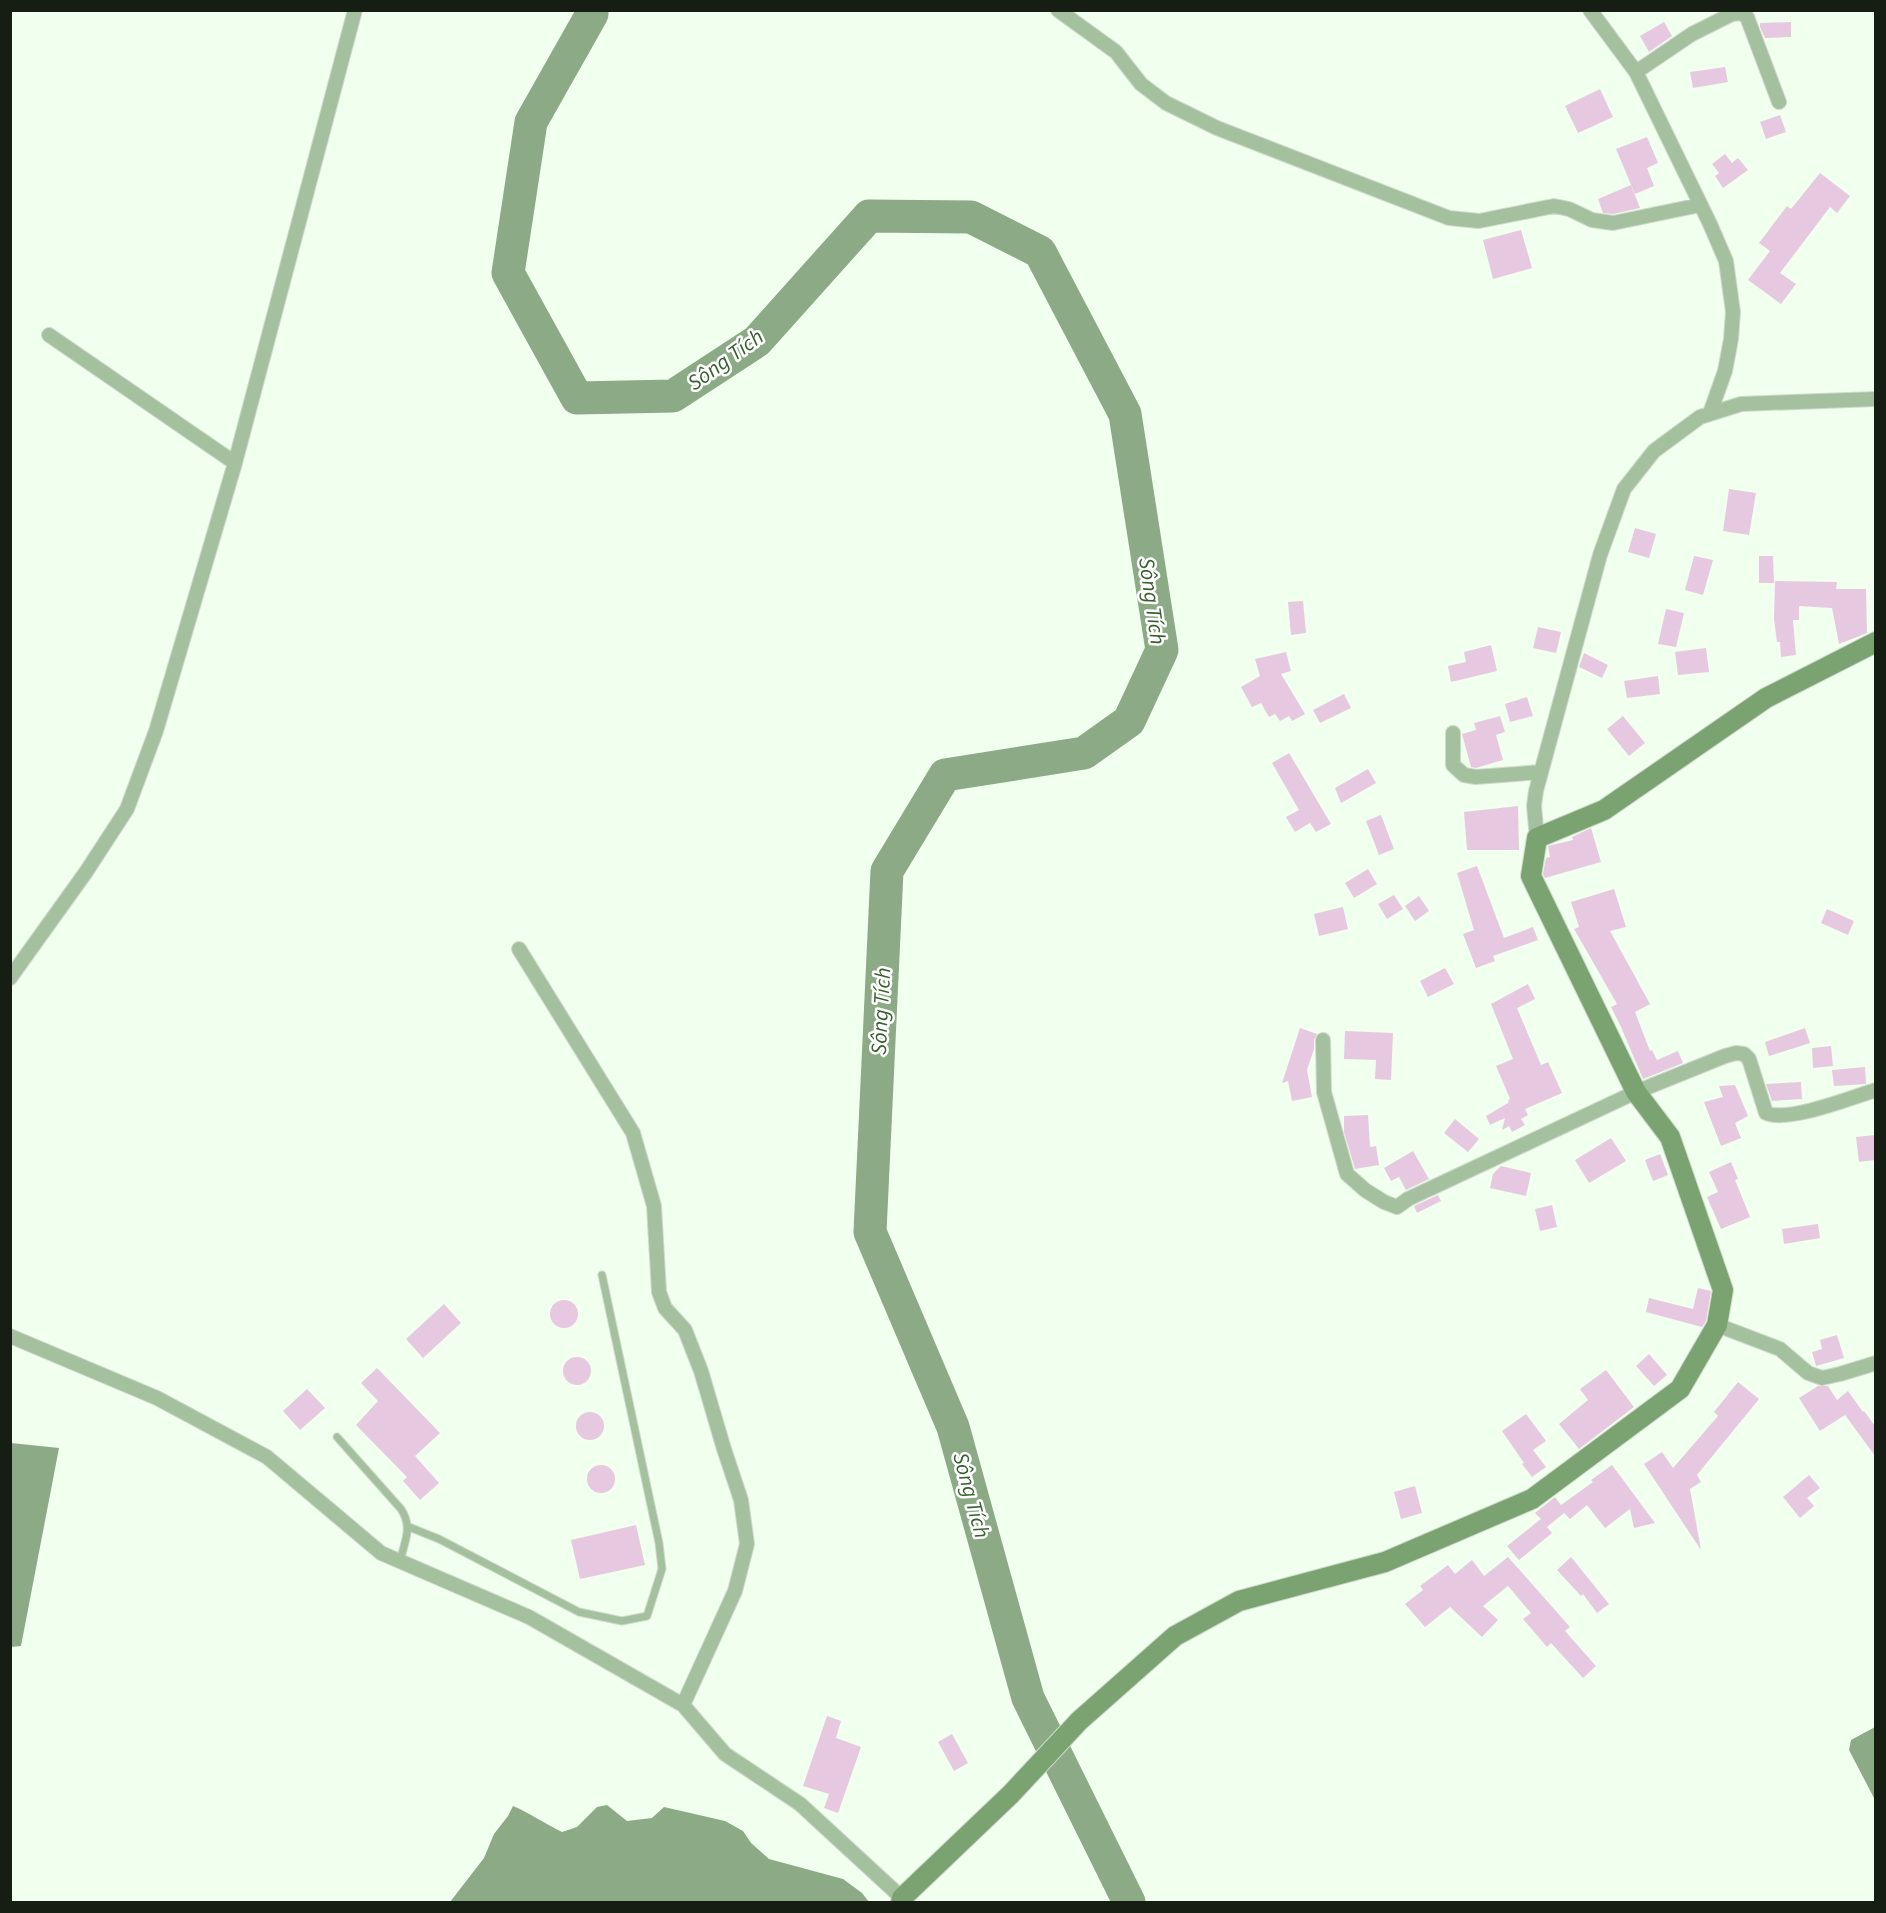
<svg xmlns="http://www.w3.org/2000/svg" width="1886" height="1913" font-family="'Source Sans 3',sans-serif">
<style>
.water{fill:#8caa85}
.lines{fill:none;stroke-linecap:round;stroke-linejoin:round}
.river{stroke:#8caa85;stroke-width:33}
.building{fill:#e6c9e0}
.lane-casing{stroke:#cedbcb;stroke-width:9}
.street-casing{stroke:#cedbcb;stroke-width:16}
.secondary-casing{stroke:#cedbcb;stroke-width:22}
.lane{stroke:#a5c09f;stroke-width:7}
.street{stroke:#a5c09f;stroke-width:14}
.secondary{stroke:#7ba372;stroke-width:20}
.labels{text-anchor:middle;stroke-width:5;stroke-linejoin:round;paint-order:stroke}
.water-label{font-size:22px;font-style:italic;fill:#355f2c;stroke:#fff}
</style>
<rect width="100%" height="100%" fill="#f1ffee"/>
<path class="water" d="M11,1443L59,1448L21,1646L11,1647Z
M1875,1727V1800L1849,1750L1851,1740Z
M607,1805L627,1821L652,1818L664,1807L725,1821L743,1831L751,1843L769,1859L843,1879L862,1893L869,1902H450L484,1858L494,1834L508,1816L513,1806C530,1813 545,1824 562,1832L577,1827L597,1807Z"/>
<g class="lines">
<path class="river" d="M592,10V14L531,122L508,273L577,398L673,396L757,341L869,216L971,217L1040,252L1125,414L1162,650L1129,721L1084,753L945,775L887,871L870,1232L953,1427L1028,1698L1129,1902"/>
</g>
<path class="building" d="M1664,22L1672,36L1649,52L1640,36Z
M1791,22V37L1765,38L1760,27V23Z
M1725,67L1728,82L1693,88L1690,72Z
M1600,89L1613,117L1578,133L1565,106Z
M1780,115L1786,132L1766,139L1760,122Z
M1647,137L1658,163L1647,168L1654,186L1635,194L1616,149Z
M1725,154L1732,163L1738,158L1748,170L1723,188L1715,176L1719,173L1712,164Z
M1820,173L1850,196L1837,213L1830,207L1780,273L1796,284L1781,304L1748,280L1770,251L1759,243L1787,206L1791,209Z
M1631,185L1640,208L1613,214L1603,213L1598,199Z
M1521,230L1532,268L1493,279L1483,240Z
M1729,489L1756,493L1749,535L1723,531Z
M1635,528L1656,534L1649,558L1628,552Z
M1694,556L1713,560L1703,595L1685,590Z
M1759,556H1773L1774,583H1759Z
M1775,581L1837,582L1836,589H1866L1867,633L1839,644L1832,608L1799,606V620H1793L1796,655L1781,657L1780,642H1777L1774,619Z
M1303,601L1306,633L1291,635L1288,602Z
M1666,609L1684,613L1676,647L1658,644Z
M1538,627L1561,632L1556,653L1533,648Z
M1491,645L1497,671L1451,682L1448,666L1466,662L1464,652Z
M1706,648L1709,672L1678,675L1675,652Z
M1286,652L1291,671L1281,674L1305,714L1292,721L1289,716L1280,721L1275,714L1269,717L1261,703L1252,707L1241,687L1260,676L1255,659Z
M1584,653L1608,665L1602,678L1579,667Z
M1658,676L1660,694L1627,698L1624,681Z
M1344,694L1351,708L1320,723L1313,710Z
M1527,697L1533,716L1510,722L1505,704Z
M1500,716L1505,732L1496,735L1503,760L1476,768L1471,767L1462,734L1476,730L1474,723Z
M1623,716L1645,743L1629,756L1607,729Z
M1289,753L1331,824L1316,832L1310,823L1295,832L1286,817L1299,810L1272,763Z
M1368,769L1376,783L1341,803L1335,788Z
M1518,806L1519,850H1467L1464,812Z
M1381,815L1394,849L1379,855L1366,821Z
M1591,828L1601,862L1545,878L1543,874L1546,858L1550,857L1548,846L1573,840L1572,837Z
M1477,866L1504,938L1533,927L1538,940L1493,956L1495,961L1476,968L1463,934L1474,930L1457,873Z
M1368,869L1377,884L1354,898L1345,883Z
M1614,889L1626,927L1610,931L1650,1004L1635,1012L1650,1051L1652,1050L1657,1060L1678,1051L1683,1063L1643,1079L1621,1027L1611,1007L1617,1004L1574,929L1579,927L1571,902Z
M1394,895L1403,909L1387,919L1378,904Z
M1419,896L1429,911L1415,921L1405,906Z
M1343,907L1348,929L1319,936L1314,914Z
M1827,909L1854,921L1848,935L1821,923Z
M1445,968L1454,984L1428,997L1420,981Z
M1528,984L1535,999L1517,1008L1541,1065L1548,1062L1562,1093L1525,1109L1528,1115L1521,1119L1525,1125L1512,1132L1509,1126L1502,1130L1505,1118L1490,1125L1486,1116L1508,1103L1509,1098L1511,1101L1496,1066L1513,1059L1491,1004Z
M1300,1028L1317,1034L1314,1040V1049L1307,1070L1312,1097L1292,1101L1288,1081L1282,1083Z
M1805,1028L1810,1043L1769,1056L1765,1042Z
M1345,1031L1393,1033L1391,1080L1375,1079L1376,1060L1344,1059Z
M1831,1046L1833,1066L1813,1068L1812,1048Z
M1865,1067L1866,1084L1834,1086L1832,1070Z
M1801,1082L1802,1099L1772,1101L1766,1084Z
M1735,1085L1748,1116L1735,1123L1741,1138L1721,1146L1704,1102L1723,1097L1719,1086Z
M1368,1115L1370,1147L1376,1146L1379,1165L1355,1169L1344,1132V1116Z
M1455,1119L1479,1139L1468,1152L1444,1133Z
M1875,1135V1160L1859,1162L1856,1137Z
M1611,1138L1626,1161L1589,1183L1575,1160Z
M1413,1151L1429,1179L1406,1190L1399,1177L1391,1181L1384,1168Z
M1660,1154L1668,1175L1653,1181L1645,1160Z
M1731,1162L1738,1179L1735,1180L1750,1217L1721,1229L1707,1197L1718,1192L1709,1172Z
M1501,1166L1531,1173L1526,1196L1490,1188L1493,1174Z
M1438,1195L1441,1201L1417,1213L1414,1206Z
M1552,1205L1557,1227L1540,1231L1535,1209Z
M1818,1224L1820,1238L1784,1244L1782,1229Z
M1698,1288L1711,1291L1706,1321L1702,1327L1646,1312L1649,1298L1693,1309Z
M550 1314a14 14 0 1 1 28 0a14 14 0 1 1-28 0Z
M444,1304L461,1323L423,1358L406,1339Z
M1837,1335L1844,1358L1816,1366L1812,1352L1822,1349L1820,1340Z
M1649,1354L1667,1375L1654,1386L1636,1366Z
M563 1371a14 14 0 1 1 28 0a14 14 0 1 1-28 0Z
M377,1368L440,1433L415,1456L439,1483L420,1500L403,1481L407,1477L356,1425L378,1401L361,1383Z
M1606,1370L1634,1407L1579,1449L1559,1424L1588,1400L1580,1389Z
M1738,1382L1759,1399L1697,1475L1701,1482L1690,1489L1701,1550L1644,1464L1662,1452L1673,1468L1718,1416L1714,1412Z
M1818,1386H1828L1837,1400L1848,1391L1863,1412L1864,1411L1875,1426V1456L1845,1415L1820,1431L1799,1398Z
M307,1389L325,1408L300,1430L283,1411Z
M576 1426a14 14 0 1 1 28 0a14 14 0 1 1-28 0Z
M1526,1414L1546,1441L1533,1450L1546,1467L1532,1477L1522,1464L1524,1463L1502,1431Z
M1612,1465L1655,1523L1634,1528L1630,1509L1605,1528L1587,1505L1570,1519L1564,1513L1547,1527L1552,1533L1519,1560L1507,1546L1541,1519L1535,1513L1555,1497L1561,1505L1593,1482L1591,1480Z
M587 1479a14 14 0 1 1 28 0a14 14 0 1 1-28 0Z
M1809,1475L1820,1488L1807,1498L1814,1506L1800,1518L1783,1497Z
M1415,1486L1422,1513L1401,1519L1394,1492Z
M636,1525L645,1565L580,1579L571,1540Z
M1508,1557L1570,1627L1565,1631L1596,1666L1583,1678L1551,1643L1547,1647L1523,1619L1531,1613L1508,1586L1483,1606L1498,1620L1482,1637L1450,1607L1425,1627L1405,1604L1423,1590L1420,1586L1448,1565L1455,1574L1472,1560L1484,1576Z
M1571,1557L1609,1604L1597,1613L1583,1594L1581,1596L1557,1570Z
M827,1716L841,1721L836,1738L861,1747L838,1813L824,1808L829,1794L803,1786Z
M952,1734L968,1763L954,1771L938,1742Z"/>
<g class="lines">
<g class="lane-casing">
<path id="lane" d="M337,1437L401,1509C413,1528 405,1540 400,1561
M409,1527L439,1539L579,1612L622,1621L647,1616L662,1569L659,1543L602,1275"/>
</g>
<g class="street-casing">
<path id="street" d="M1058,10L1116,52L1141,84L1166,103L1217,128L1449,218L1479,221L1554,206L1569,209L1592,220L1613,223L1700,205
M1590,10L1636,72L1710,224L1726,261L1733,312L1731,339L1725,371L1710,413
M1636,72L1692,34L1732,14L1741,13L1747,17L1779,102
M235,463L355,10
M1453,733V765L1464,775L1476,777L1541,772
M1537,838L1534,806L1536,791L1600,555L1624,489L1654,451L1700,417L1741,404L1876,399
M519,949L633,1133L654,1206L659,1292L665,1308L685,1330L701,1371L724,1449L741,1500L747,1544L735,1591L683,1705
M10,978L86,872L127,809L156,731L235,463L49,335
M1323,1040L1324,1092L1347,1174L1365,1190L1384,1202L1397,1207L1408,1199L1636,1092L1725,1056L1736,1053L1744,1054L1749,1059L1766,1113C1788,1123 1852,1097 1876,1090
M1717,1325L1780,1349L1808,1373L1822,1378L1840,1374L1876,1363
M10,1336L157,1398L267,1457L381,1553L529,1617L683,1705L725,1754L800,1804L902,1898"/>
</g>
<g class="secondary-casing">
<path id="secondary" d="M901,1902L902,1898L1011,1794L1079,1721L1175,1636L1239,1601L1385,1562L1532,1499L1680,1389L1717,1325L1723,1290L1670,1137L1636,1092L1531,876L1537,838L1604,810L1766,698L1876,642"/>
</g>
<use href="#lane" class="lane"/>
<use href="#street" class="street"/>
<use href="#secondary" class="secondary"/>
</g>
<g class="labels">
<g class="water-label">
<text transform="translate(725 359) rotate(-36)" y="8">Sông Tích</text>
<text transform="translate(1153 601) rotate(82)" y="8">Sông Tích</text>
<text transform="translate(880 1011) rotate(-87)" y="8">Sông Tích</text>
<text transform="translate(972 1495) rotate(75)" y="8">Sông Tích</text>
</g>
</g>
<rect width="1886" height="1913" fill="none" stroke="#161e14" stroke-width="24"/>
</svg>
